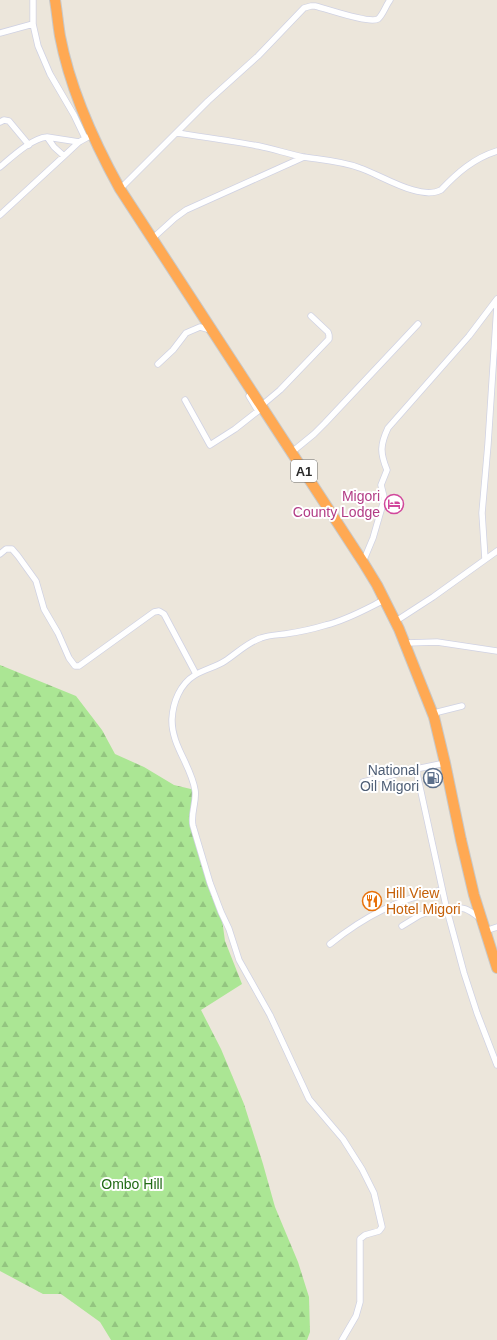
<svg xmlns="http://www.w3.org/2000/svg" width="497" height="1340" font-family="Arial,sans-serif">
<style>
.forest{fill:url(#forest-firs)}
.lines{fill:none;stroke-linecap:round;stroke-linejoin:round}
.street-casing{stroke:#d0d2e3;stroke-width:7}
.highway-casing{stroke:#c8c8c8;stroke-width:12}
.street{stroke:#fff;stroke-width:5.5}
.highway{stroke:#ffa953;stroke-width:10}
.labels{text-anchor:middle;stroke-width:4;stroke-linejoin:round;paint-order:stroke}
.shield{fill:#fff;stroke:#6a6a6a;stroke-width:1}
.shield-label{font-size:13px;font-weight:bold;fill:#2a2a2a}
.hotel-label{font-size:14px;fill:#b23c85;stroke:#fff;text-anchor:end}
.service-label{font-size:14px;fill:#4e5e75;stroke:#fff;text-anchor:end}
.food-label{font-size:14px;fill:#c56008;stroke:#fff;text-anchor:start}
.park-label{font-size:14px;fill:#226a16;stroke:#fff}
</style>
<defs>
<pattern id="forest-firs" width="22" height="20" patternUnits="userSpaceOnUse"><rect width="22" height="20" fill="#abe694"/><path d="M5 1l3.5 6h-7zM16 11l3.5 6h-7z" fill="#93c580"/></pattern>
</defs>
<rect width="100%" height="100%" fill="#ece6db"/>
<path class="forest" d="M0,665L76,696L102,730L115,754L144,767L174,785L195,790L192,813L203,862L221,912L225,941L242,984L201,1010L221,1049L244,1104L263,1164L275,1207L298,1262L309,1297L310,1332L307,1340H111L100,1322L61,1294H43L0,1271Z"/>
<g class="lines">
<g class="street-casing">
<path id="street" d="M33,0V24L38,46L50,74L74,115L85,138
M0,33L33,24
M0,122L4,120L9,121L29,145
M177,133C204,137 232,141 259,146C274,149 288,154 303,157C323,160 341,161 360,168C381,175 420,201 441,190C457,173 474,158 497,151
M47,137L79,142
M0,167C12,157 32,138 47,137L54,147L64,156
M120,189L208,101L258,56L304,8L311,6H315C328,9 369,24 378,19C383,15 386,5 390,0
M0,215L64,156L79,142L88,137
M153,238L175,218L186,210L304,157
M158,364L173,350L186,333L200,327L211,330
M185,400L210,445L235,429L258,411L249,396
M261,406L280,390L329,339V335L328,332L311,316
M292,452L314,434L325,423L418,324
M0,554L6,549H12L18,556L36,581L44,609L58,633L69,658L75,666H79L154,612L159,611L164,614L196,674
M485,559L482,513L488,444L497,306
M363,562L373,538L384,500V497L381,485L387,470C380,453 380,445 388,428L469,336L497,299
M396,621L433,597L497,551
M406,643L437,642L497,651
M434,717L438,712L462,706
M416,769L445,763
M363,782L416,769L446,906
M447,910L464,973L477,1013L497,1065
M402,926L420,915L446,906L447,910C463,905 468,909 481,919
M485,931L497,927
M330,944C365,916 398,899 442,890
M342,1340L356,1316L360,1302V1239L365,1235L379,1231L382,1227L374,1193L362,1169L343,1139L309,1099L270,1015L239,960L229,929L221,912L210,883L193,826C190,814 197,802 195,790C191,765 171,745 172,719C173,702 180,684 195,675C205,669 216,667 225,661C237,653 248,642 261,638C269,635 277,635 285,634C299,632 313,629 326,625C347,620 366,609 384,600"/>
</g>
<g class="highway-casing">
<path id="highway" d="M55,0C57,12 58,24 60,36C70,89 94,142 120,189L363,562L377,585L399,629L434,717L445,763L461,840L474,895L497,968"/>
</g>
<use href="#street" class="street"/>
<use href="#highway" class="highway"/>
</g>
<defs>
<g id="hotel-ring" transform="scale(1)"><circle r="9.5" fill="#fff" stroke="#d1479c" stroke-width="1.5"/><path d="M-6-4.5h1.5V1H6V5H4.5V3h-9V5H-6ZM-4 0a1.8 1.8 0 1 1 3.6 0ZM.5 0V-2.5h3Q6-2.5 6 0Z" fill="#d1479c"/></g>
<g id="fuel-ring" transform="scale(1)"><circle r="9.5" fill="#fff" stroke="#5c6f8a" stroke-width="1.5"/><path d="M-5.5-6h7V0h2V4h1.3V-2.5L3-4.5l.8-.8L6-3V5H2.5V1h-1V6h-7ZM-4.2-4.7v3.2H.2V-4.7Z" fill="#5c6f8a"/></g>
<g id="restaurant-ring" transform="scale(1)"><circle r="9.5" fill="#fff" stroke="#e8710a" stroke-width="1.5"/><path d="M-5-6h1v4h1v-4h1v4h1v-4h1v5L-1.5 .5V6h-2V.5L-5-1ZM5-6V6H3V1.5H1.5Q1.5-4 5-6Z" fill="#e8710a"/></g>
</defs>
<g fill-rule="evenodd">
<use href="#hotel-ring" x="394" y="504"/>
<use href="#fuel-ring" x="433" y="778"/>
<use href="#restaurant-ring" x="372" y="901"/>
</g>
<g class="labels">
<rect class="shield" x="291" y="460" width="26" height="22" rx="3"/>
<g class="shield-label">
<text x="304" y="476">A1</text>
</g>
<g class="hotel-label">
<text x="380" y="501">Migori<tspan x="380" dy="16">County Lodge</tspan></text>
</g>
<g class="service-label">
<text x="419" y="775">National<tspan x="419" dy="16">Oil Migori</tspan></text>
</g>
<g class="food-label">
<text x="386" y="898">Hill View<tspan x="386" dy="16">Hotel Migori</tspan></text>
</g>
<g class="park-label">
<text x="132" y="1189">Ombo Hill</text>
</g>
</g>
</svg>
